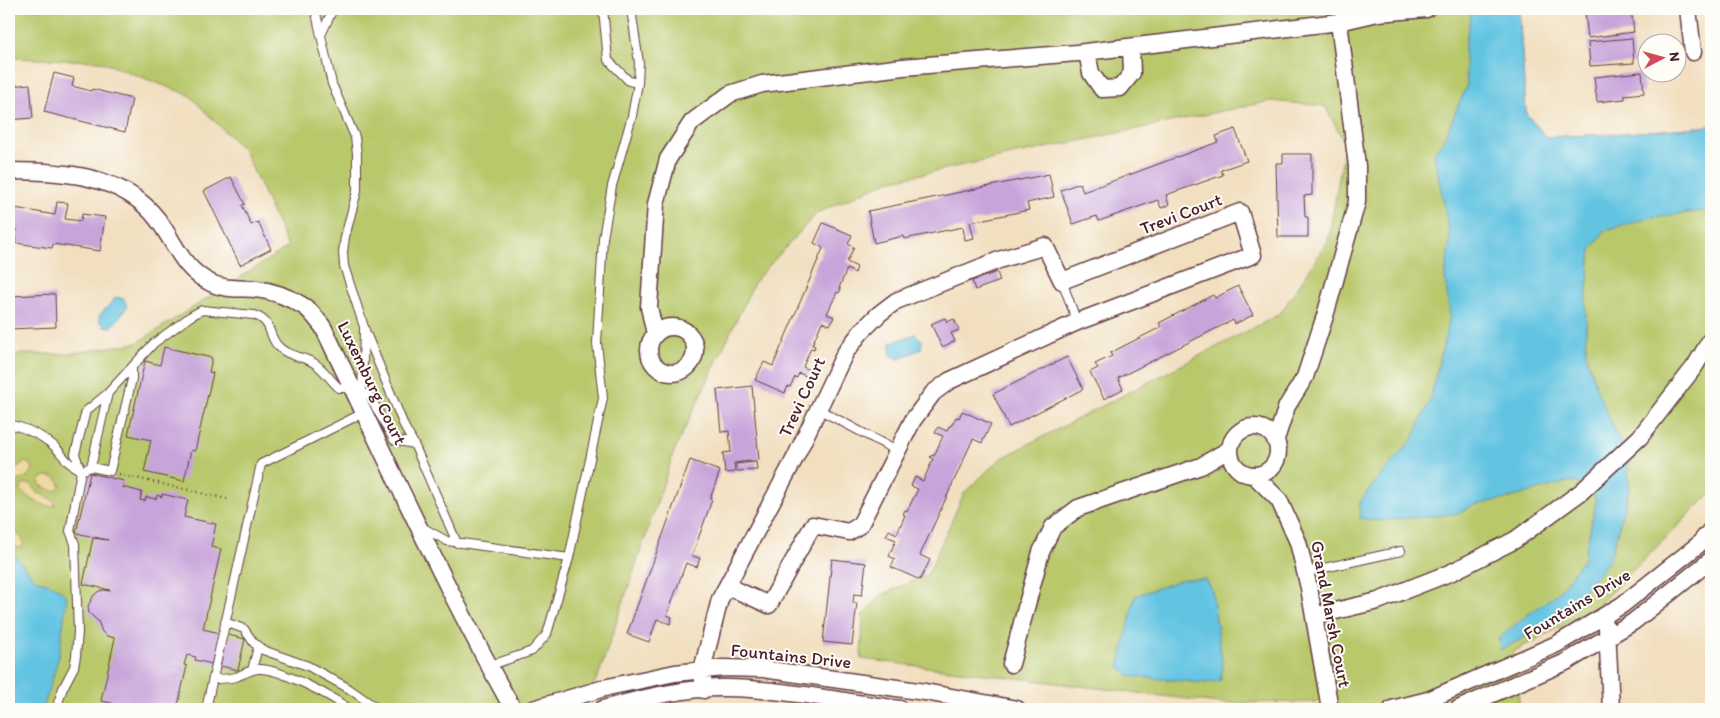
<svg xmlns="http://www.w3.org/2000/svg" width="1720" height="718" font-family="Itim,sans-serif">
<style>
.green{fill:#b8c86a;stroke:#81744a}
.sand{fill:#eeda9e;stroke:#9c7c64}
.water{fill:#64c4e2;stroke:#577286}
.building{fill:#c7a4da}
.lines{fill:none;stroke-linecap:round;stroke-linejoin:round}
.lane-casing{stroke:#633c41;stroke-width:10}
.street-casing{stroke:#633c41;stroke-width:19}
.path{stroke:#633c41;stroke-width:2.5;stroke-dasharray:1 4;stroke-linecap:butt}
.lane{stroke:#fff;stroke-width:8}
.street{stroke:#fff;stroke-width:16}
.labels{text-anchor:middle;stroke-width:4;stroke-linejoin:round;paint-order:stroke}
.street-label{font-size:18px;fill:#4a1f2b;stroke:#fdfcf7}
</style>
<rect width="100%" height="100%" fill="#fdfcf7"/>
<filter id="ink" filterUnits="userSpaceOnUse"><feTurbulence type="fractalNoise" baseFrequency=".02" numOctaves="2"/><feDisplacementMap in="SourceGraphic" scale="10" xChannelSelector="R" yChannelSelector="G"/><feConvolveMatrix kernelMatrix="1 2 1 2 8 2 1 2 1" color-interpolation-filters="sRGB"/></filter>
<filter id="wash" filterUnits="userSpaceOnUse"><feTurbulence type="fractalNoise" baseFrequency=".0096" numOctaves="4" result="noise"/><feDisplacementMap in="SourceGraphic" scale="20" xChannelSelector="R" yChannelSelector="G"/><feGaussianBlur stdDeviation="1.12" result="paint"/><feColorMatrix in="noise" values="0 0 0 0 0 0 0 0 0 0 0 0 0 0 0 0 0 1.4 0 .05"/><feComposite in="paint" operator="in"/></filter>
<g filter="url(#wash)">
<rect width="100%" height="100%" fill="#f1dfc0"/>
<path class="green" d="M9,9H1519L1526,114L1546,137L1616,134L1711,126V493L1595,608L1513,652L1520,709H1323V702L1219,703L861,659L863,615L880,596L928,574L964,493L1000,459L1280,314L1328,241L1345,144L1325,106L1270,101L888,181L817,213L755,281L675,449L599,674L581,709H9V354H66L137,343L288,247L245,152L189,95L99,61L9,58Z"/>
<path class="sand" d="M26,462L32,466L33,469C30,476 19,483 12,480L10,476L11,471L23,463Z
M46,476L55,477L60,484L59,489L53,491L40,485L39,480Z
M26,484H31L38,493L50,498L55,503L54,506C45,508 25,497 21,490L22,485Z
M9,529C17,532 26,539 22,548L16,547L9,541Z"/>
<path class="water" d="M1472,9H1519L1526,114L1546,137L1616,134L1711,126V207L1705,211L1653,217L1605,230L1591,250L1586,302V354L1598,392L1628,461L1629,490L1610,559L1572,606L1545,627L1500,650L1499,638L1518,622L1558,593L1584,558L1596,502L1592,488L1570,481L1510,498L1474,505L1455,514L1376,521L1360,518L1359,504L1372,486L1414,437L1430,400L1450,317L1445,278L1450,236L1434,153L1444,139L1467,85L1464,49Z
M116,297L124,299L127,307L112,327L104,326L100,322L99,316Z
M915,334L922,340L921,349L899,359L891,355L890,350L891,343Z
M9,549L35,579L55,586L67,596L59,656L43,709H9Z
M1184,579H1205L1212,591L1223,668L1220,681L1204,683L1129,676L1119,667L1135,596Z"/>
<g id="blocks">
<path class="building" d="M1613,9H1631L1634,32L1588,38L1585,12Z
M1632,38L1634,63L1590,66L1588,42Z
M1642,72L1644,93L1625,95V99L1597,102L1594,77Z
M54,73L74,78L72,86L91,91L92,89L132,99L125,132L44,112Z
M30,84L33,118L9,120L10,86Z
M1235,129L1247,161L1221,170L1223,175L1166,195L1169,205L1161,208L1158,200L1099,221L1097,216L1073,224L1061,190L1080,183L1083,192L1218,142L1216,136Z
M1283,154H1312V195L1304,196L1305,217H1308V237H1278L1276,163H1283Z
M1049,174L1054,197L1027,203L1029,210L970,222L974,238L965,240L963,227L904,239L903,236L874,243L868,211Z
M231,177L245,204L242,205L251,225L258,222L271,249L240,265L204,191Z
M57,202L68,203L65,219L81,221L82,214L105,217L100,251L53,244L52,248L15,243L17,230L9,228V207L55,215Z
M823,223L852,235L848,244L854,247L847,262L857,267L855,273L847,269L839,288L841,289L839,293L837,292L827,314L834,317L830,325L822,322L812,345L815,346L814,349L811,348L803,367L811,371L808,377L799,373L797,378L795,377L790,387L788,386L785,393L755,380L764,362L773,366L823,248L814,243Z
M997,272L1000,281L975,290L972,281Z
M1238,286L1253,315L1235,324L1233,320L1118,378L1123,389L1104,399L1090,372L1098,368L1095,364L1112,356L1110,353L1161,327L1159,323L1213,295L1215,298Z
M55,294L56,327L9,329V296Z
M945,318L947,322L954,319L959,330L951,333L955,341L942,347L931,324Z
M164,347L212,358L209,372L213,373L195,451L191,450L184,481L144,472L151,440L128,435L145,361L160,365Z
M1067,357L1083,389L1009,427L993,394Z
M752,386L759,460L734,463L735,472L725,473L723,453L731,452L729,431L721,432L717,390Z
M962,411L991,424L982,443L973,439L920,555L930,560L920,580L891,567L895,559L889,556L896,540L886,536L889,530L897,534L905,515L903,514L905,510L907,511L918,489L911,486L915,477L923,481L933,459L930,457L932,455L934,456L943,436L935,433L938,427L947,431L949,426H951L956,417L959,418Z
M690,460L720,471L710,499L712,500L692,556L700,558L697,567L686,563L667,615L672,617L670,624L657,619L649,642L627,634Z
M756,462L757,470L736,471V464Z
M90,473L124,481L122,487L142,492L140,500L145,501L146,497L156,499L157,495L162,497V494L188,500L184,517L216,524L211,547L221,549L203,629L245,639L238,670L195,660L196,657L187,655L184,665L187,666L177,709H110L112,703L101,701L115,638L107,636L102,632L98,621L89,613L88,606L94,595L99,591L104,590L110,591V590L83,584L93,538L108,540L76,533Z
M832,559L866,563L862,595L854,594L853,603H857L852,645L823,642Z"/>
</g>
</g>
<g filter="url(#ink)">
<use href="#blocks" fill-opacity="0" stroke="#633c41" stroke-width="1"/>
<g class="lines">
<g class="lane-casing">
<path id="lane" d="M315,9L332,84L355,137L357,154V191L345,237L343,252L344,266L366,333L405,428L414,444
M603,9L608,60L629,81L638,83
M321,35L333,9
M1062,281L1077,322
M362,395L364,329
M818,409L897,451
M9,424C26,428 46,437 58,450C67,461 68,463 81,471L91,467L110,471L132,379V369
M91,467L108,393L154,343L191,316L202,310L254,315C274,322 267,336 279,347C289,357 303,356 314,363C324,369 331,381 339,388H353L369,395L394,440L414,444L457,543
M422,527L447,541L569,558L547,634L532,651L489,666
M569,558L603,398L597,343L603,238L612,186L632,116L638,83L639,63L631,9
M1306,572L1401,551
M225,622L244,629L254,643L263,650L308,666L348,688L378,709
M252,670L258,647
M213,679C220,679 228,679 236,677C243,674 250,670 258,669C278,667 333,697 349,709
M56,709L63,688L74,667L76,656L78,632L75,544L70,531L81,471L75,454L86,411L108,393
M206,709L261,464L365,412"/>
</g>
<g class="street-casing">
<path id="street" d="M1688,9L1693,52
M1339,22L1378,13L1426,9
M1087,52L1091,73L1102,89L1120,88L1132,73L1131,47
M9,171C61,171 124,174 158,220C176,244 182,269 211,283C225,290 241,288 256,289C273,291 291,298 305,307C312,312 318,321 323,327C385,455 443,585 513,709
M649 350a23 23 0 1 1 46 0a23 23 0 1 1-46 0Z
M655,334L649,307L656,204L668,159L692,122L730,94L762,84L903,67L1077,53L1339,22L1357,166V202L1325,316L1305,377L1287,406L1276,439
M1230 451a24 24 0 1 1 48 0a24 24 0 1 1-48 0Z
M1254,475L1279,500L1298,542L1309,588L1329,703L1328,709
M1314,616L1378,601L1452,572L1515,540L1581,492L1640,437L1695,366L1711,339
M1607,628L1611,709
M1011,664L1041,552L1053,527L1078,508L1201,466L1230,449
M704,690L702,670L720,599L727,586L795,458L845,353L861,332L879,314L896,301L999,260L1045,246L1062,281L1240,212L1253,255L1077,322L949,381L933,393L913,420L860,525L849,532L813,525L769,605L727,586
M533,709L608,687L675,673L724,668L763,669L925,692L1017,709
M603,709C641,698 687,687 726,688C785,689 843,702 900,709
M1392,709L1428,700L1557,644L1622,605L1698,545L1711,530
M1458,709L1566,662L1633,622L1711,560"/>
</g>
<path class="path" d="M119,474L227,499"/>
<use href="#lane" class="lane"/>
<use href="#street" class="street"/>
</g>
</g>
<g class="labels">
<g class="street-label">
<text transform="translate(1181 214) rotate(-21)" y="6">Trevi Court</text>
<text transform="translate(372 383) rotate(64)" y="6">Luxemburg Court</text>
<text transform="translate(802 397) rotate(-65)" y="6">Trevi Court</text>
<text transform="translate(1577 604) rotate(-31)" y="6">Fountains Drive</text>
<text transform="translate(1331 614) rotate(79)" y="6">Grand Marsh Court</text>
<text transform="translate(791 656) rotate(6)" y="6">Fountains Drive</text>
</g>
</g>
<rect width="1720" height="718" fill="none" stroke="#fdfcf7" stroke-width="30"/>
<g transform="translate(1662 58) rotate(84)"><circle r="24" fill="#fdfcf7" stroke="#b5a4a5"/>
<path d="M0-4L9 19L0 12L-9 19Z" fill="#d1495b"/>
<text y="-8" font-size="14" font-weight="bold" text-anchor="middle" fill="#4a1f2b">N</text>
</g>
</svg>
